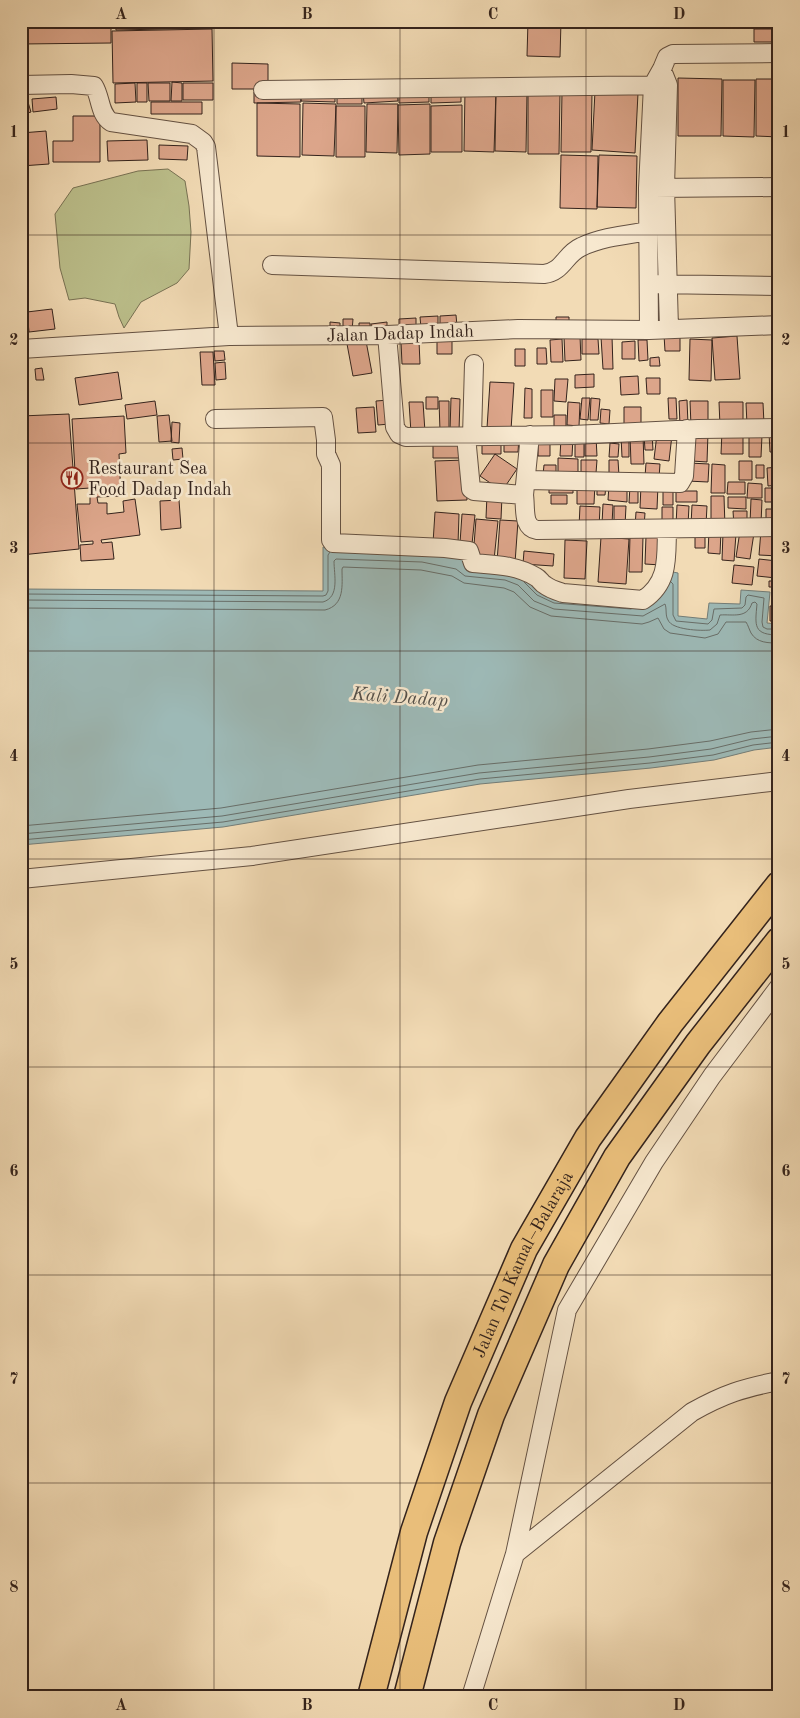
<svg xmlns="http://www.w3.org/2000/svg" width="800" height="1718" font-family="'Old Standard TT',serif">
<style>
.green{fill:#bcc08c;stroke:#787254}
.water{fill:#9db9b6;stroke:#737d78}
.lines{fill:none;stroke-linecap:round;stroke-linejoin:round}
.shore{stroke:#686e69;stroke-width:1}
.building{fill:#dca58a;stroke:#34231c}
.minor-casing{stroke:#645142;stroke-width:20}
.highway-casing{stroke:#34231c;stroke-width:29}
.minor{stroke:#f7e8cf;stroke-width:18}
.highway{stroke:#e9be7a;stroke-width:26}
.grid{fill:none;stroke:#34231c;stroke-width:1;stroke-opacity:0.55}
.labels{text-anchor:middle;stroke-width:5;stroke-linejoin:round;paint-order:stroke}
.street-label{font-size:18px;fill:#34231c;stroke:#f7e8cf}
.poi-label{font-size:18px;fill:#34231c;stroke:#f7e8cf;text-anchor:start}
.water-label{font-size:19px;font-style:italic;fill:#54504a;stroke:#f7e8cf}
.neatline{fill:none;stroke:#34231c;stroke-width:2}
.grid-label{font-size:16px;text-anchor:middle;font-weight:bold;fill:#34231c}
</style>
<rect width="100%" height="100%" fill="#f2dbb5"/>
<filter id="stains"><feTurbulence type="fractalNoise" baseFrequency=".004" numOctaves="4"/><feColorMatrix values="0 0 0 0 .2 0 0 0 0 .09 0 0 0 0 .02 0 0 0 .5 -.17"/></filter>
<radialGradient id="worn" r=".72"><stop offset=".6" stop-color="#630" stop-opacity="0"/><stop offset="1" stop-color="#630" stop-opacity=".3"/></radialGradient>
<path class="green" d="M168,169L185,181L189,206L191,232L189,269L177,283L141,302L124,328L119,317L115,304L85,298L69,300L60,268L55,214L73,188L138,171Z"/>
<path class="water" d="M323,547L423,551L462,559L642,605L668,571L678,573V616L707,619L709,603L740,604L741,590L770,592L767,623L778,624L779,629V747L754,750L714,760L651,768L480,784L223,827L21,845V589L323,591Z"/>
<g class="lines">
<path class="shore" d="M524,582L537,595L554,603L631,609
M671,582L673,584V615L676,621L708,624L712,620L714,609L742,608L745,605L746,597L748,595L764,598L762,622L763,627L767,629H779
M21,594L323,596L326,595L328,591V555L330,552
M21,600L323,602C340,597 334,575 334,561L336,559L422,562L456,569L465,576L505,580L518,585L534,601L554,609L643,616L665,604C667,609 665,615 668,620C672,630 701,631 710,630L717,624L720,615C733,614 747,619 752,603L755,602L757,604C755,626 753,635 779,635
M21,608L325,610C345,605 342,585 342,569L343,567L421,570L452,576L464,583L504,588L514,592L530,607L551,616L642,624L649,622L658,618L664,629L670,633L705,638L718,634L726,622H746C748,625 749,629 751,633C757,643 768,643 779,643
M21,826L221,808L478,765L648,749L710,741L751,732L779,729
M21,834L222,816L479,773L649,757L711,749L752,739L779,736
M21,840L223,822L480,779L650,763L713,755L753,745L779,742"/>
</g>
<path class="building" d="M21,21H111V43L21,44Z
M115,21H213V28L116,30Z
M528,21H561L560,57L527,56Z
M680,21H724V27L680,26Z
M725,21H754V26H725Z
M756,21H779V26H756Z
M212,29L213,81L113,83L112,31Z
M754,29H779V42H754Z
M232,63L268,64V89H232Z
M678,78L722,79L721,136H678Z
M756,79H779V137L756,136Z
M723,80H755L754,137L723,136Z
M172,82L182,83V101H171Z
M135,83L136,102L115,103V84Z
M137,83H147V102H137Z
M148,83H170V101H149Z
M183,83H213V100H183Z
M302,90L335,91V102L301,101Z
M399,90H429V102L399,103Z
M465,90L496,91L494,152L464,151Z
M397,91L398,101L364,103L363,92Z
M461,91V102L431,103V92Z
M595,91L638,93L635,153L592,150Z
M254,92H300L301,102L254,103Z
M337,92H362V104H337Z
M496,92H527L526,152L495,151Z
M528,92L560,93L559,154H528Z
M562,92L592,93L591,152H561Z
M56,97L57,109L33,112L32,99Z
M27,99L31,112L21,115V100Z
M151,102H202V114H151Z
M257,103L300,104V157L257,156Z
M303,103L336,104L334,156L302,155Z
M367,104H398L397,153L366,152Z
M430,104V154L399,155L398,105Z
M462,105V152H431V106Z
M336,106H365V157H336Z
M73,116H100V162H53V141H73Z
M46,131L49,164L21,166V133Z
M147,140L148,160L108,161L107,141Z
M159,145L188,146L187,160L159,159Z
M561,155L598,156L597,209L560,208Z
M599,155L637,156L636,208L597,207Z
M52,309L55,329L29,332L27,312Z
M21,310H23L24,324H21Z
M456,315L457,326H440V316Z
M438,316V327L421,328L420,317Z
M556,317H569V326H556Z
M416,318V328H399V319Z
M343,319H353L352,331H343Z
M330,322L340,323V331L330,330Z
M387,322V330L372,332L371,324Z
M359,323H370V330H359Z
M680,334V351H665L664,335Z
M580,336L581,360L565,361L564,337Z
M612,336L613,369H603L601,337Z
M737,336L740,379L715,380L712,338Z
M437,339H452V354H437Z
M562,339L563,362H551L550,340Z
M582,339H598L599,354H582Z
M690,339L712,340L711,381L689,380Z
M638,340H647L648,360L639,361Z
M366,341L372,373L353,376L347,344Z
M419,341L420,364H402L401,342Z
M635,341V359H622V342Z
M775,341H779V371H778Z
M537,348H546L547,364H537Z
M515,349H525V366H515Z
M214,351H224L225,360L215,361Z
M200,352H213L215,385H202Z
M659,357L660,366H650V358Z
M225,362L226,379L216,380L215,363Z
M42,368L44,380H36L35,369Z
M118,372L122,399L79,405L75,378Z
M594,374V387L575,388V375Z
M638,376L639,394L621,395L620,377Z
M646,378H660V394H647Z
M555,379H568L566,402L554,401Z
M490,382L514,383L511,430L487,428Z
M525,388L532,389V418H524Z
M541,390H553V417H541Z
M426,397H438V409H426Z
M777,397H779V423H778Z
M451,398L460,399L459,431H450Z
M582,398H590L588,420L580,419Z
M591,398L600,399L598,420H590Z
M668,398H676L677,419H669Z
M389,400L390,424L378,425L376,401Z
M687,400L688,424L680,425L679,401Z
M155,401L157,415L127,419L125,405Z
M439,401H449V431H440Z
M690,401H708V426H691Z
M409,402H423L425,432L411,433Z
M568,402L580,403L579,426L567,425Z
M719,402H743V426H720Z
M746,403H763L764,424L747,425Z
M374,407L376,432L358,433L356,408Z
M624,407H641V426H624Z
M601,409L610,410L609,424L600,423Z
M69,414L79,549L21,555V416Z
M169,415L172,441L159,442L157,416Z
M554,415H566V431H554Z
M124,416L126,453L119,454L121,496L97,497L98,503H107V514L124,512L123,501L135,499L140,535L101,540L102,543L112,542L114,559L81,561L80,545L93,544V541L81,542L77,504H90V488L76,489L72,419Z
M172,422L180,423L179,443L171,442Z
M722,431L743,432V454H721Z
M693,433H708L707,462L692,461Z
M769,433H779V452H770Z
M652,434L653,450H645L644,435Z
M657,434L672,435L669,461L654,459Z
M630,435H643L644,464H631Z
M749,435H762L761,457H749Z
M621,436H629V457H622Z
M504,437H519L518,452H504Z
M538,437H550V456H538Z
M575,437H584V457H575Z
M596,437L597,456H585V438Z
M561,438H573L572,456H560Z
M433,439H462V458H433Z
M482,439H501V454H482Z
M610,443L619,444L618,457H609Z
M182,448L183,459L173,460L172,449Z
M495,454L517,469L502,491L480,476Z
M558,458L578,459V472H558Z
M466,460L467,500L437,501L435,461Z
M581,460H597L596,473L581,472Z
M609,460H618L619,476H609Z
M739,461H752V480H739Z
M646,463L660,464L659,478L645,477Z
M689,463L709,464L708,482L687,481Z
M712,464L725,465V493H711Z
M544,465H556V475H543Z
M756,465H764V478H756Z
M779,467V485L768,486L767,468Z
M549,482H573V493H549Z
M728,482H745V494H727Z
M577,483H595L594,504H577Z
M748,483L762,484V498H747Z
M597,484L606,485L605,495H597Z
M609,485L627,487V502L608,500Z
M641,485H658L657,509L640,508Z
M630,486H638V503H629Z
M765,488H779V502H765Z
M663,490L673,491V505H663Z
M676,491H697V502H676Z
M487,495L502,496L501,519L486,518Z
M551,495H567V504H551Z
M711,496H724L725,527H711Z
M728,497H746V509L728,508Z
M751,499L762,500L761,524H750Z
M179,500L181,528L161,530L160,501Z
M603,504L613,505L612,524H602Z
M677,505L689,506L688,525H676Z
M692,505L707,506L706,525H691Z
M580,506L600,507L599,528L579,527Z
M614,506H626L625,526H614Z
M662,507H673V525H662Z
M766,509H779V525H766Z
M733,511H747V525L734,526Z
M435,512L459,514L458,544L433,543Z
M636,512L645,513L644,527H635Z
M462,514L475,515L472,544L460,543Z
M476,519L498,521L494,560L473,558Z
M500,520L518,521L515,563L497,562Z
M761,530L779,531V556L759,555Z
M709,531H721L720,554L708,553Z
M740,531L754,533L750,559L736,557Z
M695,532L705,533V548H695Z
M723,533L736,534L734,561L722,560Z
M630,536L643,537L642,572H629Z
M646,536L662,537L661,565L645,564Z
M601,537L629,539L626,584L598,582Z
M565,540L587,541L585,579L564,578Z
M524,551L554,554L553,566L523,564Z
M759,559L777,561L776,578L757,576Z
M734,565L754,567L752,585L732,583Z
M769,581H779V587H769Z
M774,588L779,589V601H773Z
M770,606H779V621H770Z"/>
<g class="lines">
<g class="minor-casing">
<path id="minor" d="M664,75L668,85L665,187L669,328
M21,85L71,84L94,86C101,97 99,114 111,122L192,134L203,142L206,147L229,336
M263,90L668,85
M654,188L779,187
M272,265L544,274C563,272 565,254 581,247C602,237 625,235 649,231
M657,284L779,286
M649,330L648,188L653,85L662,69L667,57L673,54L779,53
M387,335L395,427L399,434L406,437L573,435L698,429L779,428
M21,349L229,336L387,335L518,329L649,330L779,325
M215,419L323,417L326,440V454L331,465V540L333,543L445,548L469,551L473,563C496,565 516,565 536,577C540,579 541,583 545,585C550,589 557,591 563,593L643,600C670,582 666,556 667,529
M466,436L471,489L474,491L524,495L530,435
M472,436L474,364
M526,480L680,483L684,476L687,429
M524,495C526,509 522,527 537,530L779,527
M21,879L252,856L629,799L779,781
M515,1554L692,1412C724,1394 743,1388 779,1381
M471,1697L515,1554L567,1310L654,1162L712,1076L779,987"/>
</g>
<g class="highway-casing">
<g id="highway">
<path id="s1" d="M371,1697L414,1532L458,1402L524,1249L588,1138L670,1023L779,885"/>
<path d="M407,1697L447,1543L491,1415L556,1265L617,1157L698,1044L779,941"/>
</g>
</g>
<use href="#minor" class="minor"/>
<use href="#highway" class="highway"/>
</g>
<path class="grid" d="M214,21V1697M400,21V1697M586,21V1697M21,235H779M21,443H779M21,651H779M21,859H779M21,1067H779M21,1275H779M21,1483H779"/>
<defs>
<g id="restaurant-ring" transform="scale(1.125)"><circle r="9.5" fill="#f7e8cf" stroke="#8f2418" stroke-width="1.5"/><path d="M-5-6h1v4h1v-4h1v4h1v-4h1v5L-1.5 .5V6h-2V.5L-5-1ZM5-6V6H3V1.5H1.5Q1.5-4 5-6Z" fill="#8f2418"/></g>
</defs>
<g fill-rule="evenodd">
<use href="#restaurant-ring" x="72" y="478"/>
</g>
<g class="labels">
<g class="street-label">
<text transform="translate(400 333) rotate(-2)" y="6">Jalan Dadap Indah</text>
<text dy="6" stroke="none"><textPath href="#s1" startOffset="460">Jalan Tol Kamal–Balaraja</textPath></text>
</g>
<g class="poi-label">
<text x="88" y="474">Restaurant Sea<tspan x="88" dy="21">Food Dadap Indah</tspan></text>
</g>
<g class="water-label">
<text transform="translate(400 696) rotate(4)" y="7">Kali Dadap</text>
</g>
</g>
<rect width="800" height="1718" fill="none" stroke="#f2dbb5" stroke-width="55"/>
<rect x="28" y="28" width="744" height="1662" class="neatline"/>
<g class="grid-label">
<text x="121" y="19">A</text>
<text x="307" y="19">B</text>
<text x="493" y="19">C</text>
<text x="679" y="19">D</text>
<text x="14" y="137">1</text>
<text x="786" y="137">1</text>
<text x="14" y="345">2</text>
<text x="786" y="345">2</text>
<text x="14" y="553">3</text>
<text x="786" y="553">3</text>
<text x="14" y="761">4</text>
<text x="786" y="761">4</text>
<text x="14" y="969">5</text>
<text x="786" y="969">5</text>
<text x="14" y="1176">6</text>
<text x="786" y="1176">6</text>
<text x="14" y="1384">7</text>
<text x="786" y="1384">7</text>
<text x="14" y="1592">8</text>
<text x="786" y="1592">8</text>
<text x="121" y="1710">A</text>
<text x="307" y="1710">B</text>
<text x="493" y="1710">C</text>
<text x="679" y="1710">D</text>
</g>
<rect width="100%" height="100%" filter="url(#stains)"/>
<rect width="100%" height="100%" fill="url(#worn)"/>
</svg>
